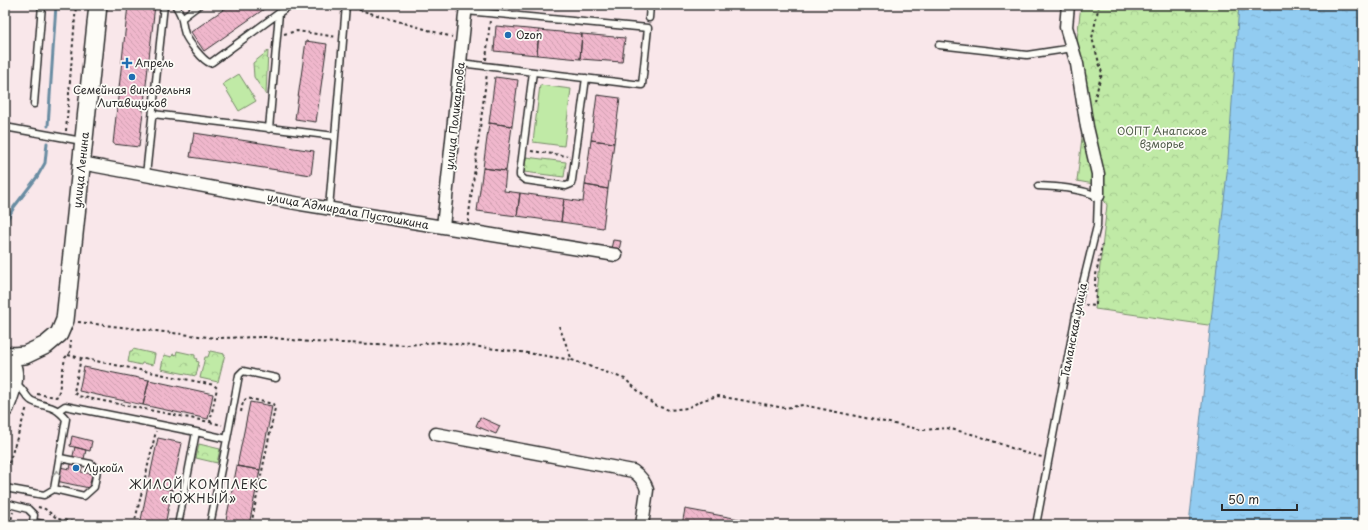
<svg xmlns="http://www.w3.org/2000/svg" width="1368" height="530" font-family="'Playpen Sans',sans-serif">
<style>
.park{fill:url(#park-crowns);stroke:#768a68}
.pitch{fill:#c0eaa6;stroke:#768a68}
.water{fill:url(#water-ripples);stroke:#698ca2}
.lines{fill:none;stroke-linecap:round;stroke-linejoin:round}
.stream{stroke:#698ca2;stroke-width:3}
.building{fill:url(#building-back-hatch);stroke:#2b2b2b}
.lane-casing{stroke:#2b2b2b;stroke-width:9}
.street-casing{stroke:#2b2b2b;stroke-width:15}
.secondary-casing{stroke:#2b2b2b;stroke-width:20}
.path{stroke:#2b2b2b;stroke-width:2;stroke-dasharray:3 3;stroke-linecap:butt}
.lane{stroke:#fdfcf7;stroke-width:6}
.street{stroke:#fdfcf7;stroke-width:12}
.secondary{stroke:#fdfcf7;stroke-width:17}
.oneway{stroke:#9e9e9b}
.poi-dot{fill:#1f6fb2;stroke:#fdfcf7;stroke-width:1.5}
.labels{text-anchor:middle;stroke-width:3.5;stroke-linejoin:round;paint-order:stroke}
.poi-label{font-size:11px;fill:#2b2b2b;stroke:#fdfcf7;text-anchor:start}
.street-label{font-size:11px;fill:#2b2b2b;stroke:#fdfcf7}
.park-label{font-size:11px;fill:#505b4a;stroke:#fdfcf7}
.neighbourhood-label{font-size:12px;letter-spacing:1px;fill:#2b2b2b;stroke:#fdfcf7}
</style>
<defs>
<pattern id="park-crowns" width="20" height="18" patternUnits="userSpaceOnUse"><rect width="20" height="18" fill="#c0eaa6"/><path d="M2 6a3 3 0 1 1 6 0M12 15a3 3 0 1 1 6 0" fill="none" stroke="#a5c98f"/></pattern>
<pattern id="water-ripples" width="26" height="14" patternUnits="userSpaceOnUse"><rect width="26" height="14" fill="#92ccf1"/><path d="M2 4q2-2 4 0t4 0M15 11q2-2 4 0t4 0" fill="none" stroke="#7eafcf"/></pattern>
<pattern id="building-back-hatch" width="6" height="6" patternUnits="userSpaceOnUse"><rect width="6" height="6" fill="#f0b7cc"/><path d="M-1 5l2 2M0 0l6 6M5-1l2 2" fill="none" stroke="#ce9eaf"/></pattern>
</defs>
<rect width="100%" height="100%" fill="#f9e7ea"/>
<filter id="ink" filterUnits="userSpaceOnUse"><feTurbulence type="fractalNoise" baseFrequency=".025" numOctaves="2"/><feDisplacementMap in="SourceGraphic" scale="8" xChannelSelector="R" yChannelSelector="G"/><feConvolveMatrix kernelMatrix="1 2 1 2 8 2 1 2 1" color-interpolation-filters="sRGB"/></filter>
<g filter="url(#ink)">
<path class="park" d="M1081,5H1246L1222,327L1095,309L1107,205L1094,184L1077,181L1088,85L1072,83Z
M268,51L266,95L254,77L253,63Z
M526,157L566,162L564,177L524,172Z
M133,349L155,354L153,365L142,363L141,365L128,362L130,351H132Z
M177,351L195,355V358L197,359L196,361L199,362L196,376L161,369L164,355L172,357L173,354L176,355Z
M210,351L225,354L218,382L200,378L205,357H208Z
M199,444L220,449L217,463L196,458Z"/>
<path class="pitch" d="M239,74L256,101L239,111L223,84Z
M540,85L571,89L564,146L533,142Z"/>
<path class="water" d="M1239,5H1363V525H1189L1227,173Z"/>
<g class="lines">
<path class="stream" d="M48,126L56,5
M5,245L8,218L14,207L37,177L45,163L47,143"/>
</g>
<path class="building" d="M128,5H155L139,147L113,144Z
M230,5H270L204,51L191,32Z
M496,26L539,30L537,55L494,51Z
M539,30L582,34L580,59L537,55Z
M582,34L625,38L622,62L580,59Z
M306,41L327,44L316,122L295,119Z
M495,77L518,80L512,126L489,123Z
M597,95L620,98L614,143L591,140Z
M489,123L512,126L506,171L483,168Z
M194,133L314,151L311,175L190,157Z
M591,140L614,143L608,189L585,185Z
M483,168L506,171L504,191L520,193L517,216L477,211Z
M585,185L608,189L603,228L561,222L564,199L583,202Z
M520,193L564,199L561,222L517,216Z
M613,240L621,241L619,250L611,249Z
M84,367L149,380L143,405L79,391Z
M149,380L213,394L208,419L143,405Z
M250,402L272,406L260,470L237,466Z
M480,417L500,426L496,434L476,426Z
M72,436L92,441L90,451L70,446Z
M158,438L182,443L172,490L148,485Z
M75,447L86,450L81,472L92,474L89,488L56,481L59,467L70,469Z
M237,466L260,470L249,525H225Z
M148,485L172,490L165,525H140Z
M685,509L750,521L756,525H682Z"/>
<g class="lines">
<g class="lane-casing">
<path id="lane" d="M175,5C184,17 181,22 185,34C188,41 203,61 210,63L212,62L290,5
M182,18L199,5
M649,18L650,5
M939,45L1027,55L1073,48
M460,63L642,85L648,28L466,11
M533,72L520,173V176L525,180L566,186L571,184L572,180L586,78
M34,104L42,5
M153,114L335,136
M5,127L82,141
M269,129L279,13
M146,175L164,5
M329,208L346,5
M59,410L65,406L196,432
M5,488L44,495L54,489L66,419C53,403 47,409 32,401C25,397 23,386 14,383
M54,489L84,496L94,487L97,470L91,464L60,458
M5,503L28,509L34,515L33,522L47,525
M178,525L196,432L227,439
M210,525L227,439L239,375L243,371L276,378
M1036,525L1079,299L1097,226L1098,196C1076,188 1061,187 1038,186"/>
</g>
<g class="street-casing">
<path id="street" d="M1068,5L1066,27L1077,64L1087,127L1098,174V196
M81,163L301,204L616,255
M443,227L466,5
M436,434L633,471C640,476 645,481 647,490L642,525"/>
</g>
<g class="secondary-casing">
<path id="secondary" d="M5,355L13,356L25,355L46,345L59,334L65,320L98,5
M5,357C21,369 11,393 5,408"/>
</g>
<path class="path" d="M353,8L452,37
M284,34L297,31L337,37
M486,60L490,20
M1094,101L1102,73L1092,38L1099,5
M66,131L76,5
M531,151L568,156
M468,222L487,73
M1085,305L1096,306L1095,280L1102,245
M78,322L216,338L265,337L310,342L408,345L438,342L521,352L572,360
M559,326L572,360L625,379L654,405L669,410L687,408L703,400L718,396L785,408L803,405L923,430L947,428L979,436L1022,452L1042,457
M68,355L81,358L214,385L217,388L210,422L78,396L74,392L81,358
M37,394L56,397L58,396L65,358L70,352L71,340
M241,412L243,402L247,398L273,404L275,408L251,525
M210,422L222,425
M5,468L7,469L5,478
M7,469L27,407
M38,507L45,509L58,519L87,525
M10,525L13,512
M134,525L156,431"/>
<use href="#lane" class="lane"/>
<use href="#street" class="street"/>
<use href="#secondary" class="secondary"/>
</g>
<defs><path id="oneway-chevron" d="M-2-3.5L2.5 0L-2 3.5" fill="none" stroke-width="1.6" stroke-linecap="round" stroke-linejoin="round"/></defs>
<use class="oneway" href="#oneway-chevron" transform="translate(57 473) rotate(-79)"/>
</g>
<g class="poi-dot">
<circle cx="508" cy="35" r="4"/>
<path d="M125 57h4v4h4v4h-4v4h-4v-4h-4v-4h4z"/>
<circle cx="132" cy="77" r="4"/>
<circle cx="76" cy="468" r="4"/>
</g>
<g class="labels">
<g class="poi-label">
<text x="516" y="39">Ozon</text>
<text x="135" y="67">Апрель</text>
<text x="132" y="94" text-anchor="middle">Семейная винодельня<tspan x="132" dy="13">Литавщуков</tspan></text>
<text x="84" y="472">Лукойл</text>
</g>
<g class="street-label">
<text transform="translate(455 116) rotate(-84)" y="4">улица Поликарпова</text>
<text transform="translate(81 170) rotate(-84)" y="4">улица Ленина</text>
<text transform="translate(348 211) rotate(10)" y="4">улица Адмирала Пустошкина</text>
<text transform="translate(1074 330) rotate(-79)" y="4">Таманская улица</text>
</g>
<g class="park-label">
<text x="1162" y="135">ООПТ Анапское<tspan x="1162" dy="13">взморье</tspan></text>
</g>
<g class="neighbourhood-label">
<text x="199" y="489">ЖИЛОЙ КОМПЛЕКС<tspan x="199" dy="14">«ЮЖНЫЙ»</tspan></text>
</g>
</g>
<rect width="1368" height="530" fill="none" stroke="#fdfcf7" stroke-width="20"/>
<rect x="10" y="10" width="1348" height="510" fill="none" stroke="#2b2b2b" stroke-width="1.5" filter="url(#ink)"/>
<path d="M1222 504v6h75v-6" fill="none" stroke="#2b2b2b" stroke-width="2"/>
<text x="1228" y="504" font-size="12" fill="#2b2b2b" stroke="#fdfcf7" stroke-width="3" paint-order="stroke">50 m</text>
</svg>
